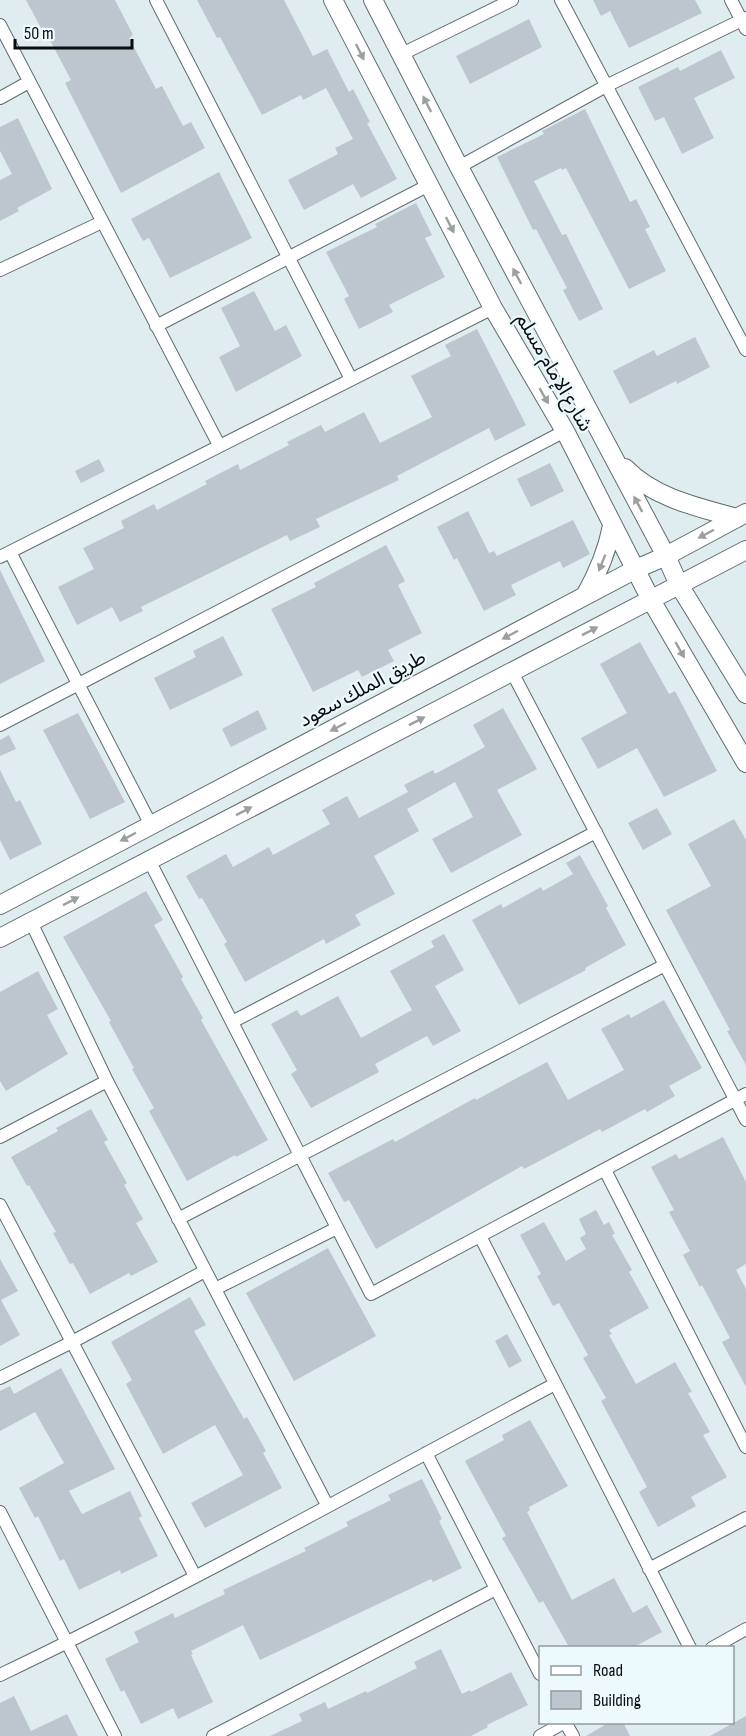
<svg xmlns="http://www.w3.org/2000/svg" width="746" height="1736" font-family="'Sofia Sans Condensed','Noto Sans Arabic',sans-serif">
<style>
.building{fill:#bdc6ce}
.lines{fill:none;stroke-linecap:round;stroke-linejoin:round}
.street-casing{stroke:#606c70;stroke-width:14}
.secondary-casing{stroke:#606c70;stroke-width:20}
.street{stroke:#fff;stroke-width:12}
.secondary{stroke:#fff;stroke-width:18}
.oneway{fill:#9d9e9f}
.labels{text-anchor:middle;stroke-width:4.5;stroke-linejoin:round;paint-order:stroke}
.street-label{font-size:20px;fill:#090d0e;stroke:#ecfafe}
</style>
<rect width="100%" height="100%" fill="#dfecf0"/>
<path class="building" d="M26,0H115L133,35L129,38L156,89L162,86L183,126L191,122L205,148L121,193L65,83L71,80L43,27L41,28Z
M197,0H284L313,56L327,49L349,92L353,89L370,122L367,123L397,179L361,198L353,184L304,210L288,180L338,154L335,148L353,139L326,88L303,100L301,95L262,115L220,37L217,38Z
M593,0H695L702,13L629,48L610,11L601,16Z
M529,19L542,47L470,84L456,56Z
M721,50L735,78L694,98L714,138L682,154L664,117L655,121L638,87L678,67L680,71Z
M585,109L630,202L636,199L650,227L645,229L666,271L629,289L566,168L562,170L561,168L534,181L562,235L566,234L603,309L579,321L563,290L567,288L536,229L533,230L497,157L544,134L542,131Z
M18,118L52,189L17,208L19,211L0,221V180L12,174L0,151V127Z
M219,172L252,238L170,278L149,238L143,241L131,219Z
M416,203L432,235L425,238L445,277L389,305L393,312L359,329L344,299L349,296L326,252L377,227L375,224Z
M254,291L275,331L286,325L302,356L236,392L219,357L240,346L221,308Z
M477,329L526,425L495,441L489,428L397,476L399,480L316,519L320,527L290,541L287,535L141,607L143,611L120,622L112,607L77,625L58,587L94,569L83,548L124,528L121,521L154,504L157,510L207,484L205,481L238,464L240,470L289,445L287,442L321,425L325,432L364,412L380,443L432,417L411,376L451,356L445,345Z
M695,337L710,367L677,384L676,381L630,404L613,371L654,350L657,356Z
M99,459L105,471L81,483L75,471Z
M550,463L564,491L531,507L517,479Z
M468,511L489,553L494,551L497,556L573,520L590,554L563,568L560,561L511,585L516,595L484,611L457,558L454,560L437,527Z
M386,545L405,581L398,585L422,633L388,650L394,661L362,677L358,670L313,692L271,609L316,587L314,583Z
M0,570L45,661L0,684Z
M223,636L243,675L170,710L154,678L196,657L193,651Z
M640,642L669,694L675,691L717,771L664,797L637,748L598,769L581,738L627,713L600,664Z
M503,708L537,769L497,790L522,835L451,873L432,839L473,817L455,782L407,809L419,831L374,856L395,894L355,915L361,925L326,944L324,939L245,982L224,944L227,942L202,898L199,899L186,876L226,854L233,867L269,847L273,855L330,824L322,810L347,796L359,818L408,792L404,785L433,770L435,774L485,747L473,725Z
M258,710L267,729L231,747L222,729Z
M78,713L125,802L90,819L43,730Z
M9,735L16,749L0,756V740Z
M0,770L16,802L20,800L42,844L10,860L0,840Z
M657,808L672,834L643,850L628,823Z
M734,819L746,840V1065L727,1031L730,1030L666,910L711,886L688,844Z
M580,855L608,906L606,908L626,945L585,968L586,970L519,1005L472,920L501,904L503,908L541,887L543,891L573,874L566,863Z
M146,891L163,920L154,925L183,977L181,979L203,1018L201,1020L268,1140L236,1157L235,1155L187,1181L149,1111L154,1108L132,1069L134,1068L109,1022L111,1021L63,937Z
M444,934L464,970L435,986L461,1031L433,1046L427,1036L375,1064L379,1072L311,1108L291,1074L297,1070L271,1024L297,1010L301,1016L338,996L361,1038L412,1010L390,971L434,947L431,941Z
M38,971L58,1009L47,1015L68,1054L6,1091L0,1081V992Z
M664,1000L702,1068L669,1086L675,1096L647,1112L645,1109L602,1132L600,1129L524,1169L522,1166L376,1249L349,1200L344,1202L328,1173L393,1139L395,1142L475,1098L476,1100L547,1062L568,1100L624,1070L601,1029L629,1014L631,1018Z
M91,1109L108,1140L104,1142L127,1183L124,1185L143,1219L136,1223L158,1262L131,1276L129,1273L90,1294L73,1263L70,1264L53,1233L56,1232L29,1185L27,1186L11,1157L58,1131L56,1128Z
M723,1137L746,1182V1264L736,1270L746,1289V1387L722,1342L730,1338L702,1285L700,1287L683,1255L690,1251L669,1212L674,1210L651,1167L676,1154L679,1159Z
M596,1210L604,1225L609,1222L615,1234L612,1235L632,1270L629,1272L649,1308L609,1330L612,1334L609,1335L636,1384L675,1362L692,1392L688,1393L710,1432L703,1435L727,1477L691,1497L696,1506L658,1527L639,1492L647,1487L601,1401L606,1398L583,1358L588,1355L559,1303L553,1306L537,1276L541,1274L520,1235L544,1222L566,1261L586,1249L580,1238L586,1234L579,1219Z
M328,1248L376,1336L294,1381L246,1293Z
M0,1259L18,1291L1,1300L20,1335L0,1346Z
M190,1297L206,1325L194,1331L244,1419L247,1417L266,1451L263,1453L282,1488L205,1528L191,1503L243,1475L215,1425L163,1454L126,1384L132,1380L111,1342Z
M507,1334L522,1361L509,1368L495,1341Z
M61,1368L115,1469L69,1491L82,1514L130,1491L142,1516L139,1518L158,1556L121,1574L120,1570L79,1590L64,1559L60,1561L38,1516L35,1518L19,1488L64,1463L35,1412L0,1431V1391L10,1386L14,1394Z
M530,1420L568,1486L529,1507L530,1510L527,1512L572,1600L614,1578L633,1613L647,1605L662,1632L634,1647H569L543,1601L539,1603L516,1562L502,1538L506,1536L465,1461L504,1440L502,1435Z
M422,1479L442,1519L439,1521L462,1568L433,1582L431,1579L260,1660L243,1625L191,1651L193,1654L191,1655L213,1702L178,1719L173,1708L141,1724L124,1690L121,1692L105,1659L139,1642L134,1632L173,1613L175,1618L225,1594L223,1590L306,1551L304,1548L348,1526L346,1522L391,1500L388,1495Z
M441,1649L462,1694L470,1690L471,1692L511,1672L528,1705L487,1725L488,1727L471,1736H270L302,1721L299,1714L325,1702L328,1709L366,1691L367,1693L417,1668L414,1662Z
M14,1696L31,1731L67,1714L78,1736H0V1703Z
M746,1716V1736H710Z
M610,1722H623L630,1736H586Z"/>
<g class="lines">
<g class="street-casing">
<path id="street" d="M156,0L351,379
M561,0L746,350
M731,0L746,29
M0,25L219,445
M402,54L512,0
M0,98L29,82
M459,167L606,86L746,18
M0,270L102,222
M156,326L429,185
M10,552L151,825
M0,557L493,308
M512,672L746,1120
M0,725L565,431
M149,860L371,1294L746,1094
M31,922L107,1081L327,1505
M232,1022L596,832
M0,1137L107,1081
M605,1170L746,1447
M0,1205L195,1576
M178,1219L665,965
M480,1236L690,1648
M215,1289L337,1228
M0,1378L72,1342L205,1271
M426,1453L540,1674
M0,1512L115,1736
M649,1569L746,1518
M712,1648L746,1629
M0,1675C188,1585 371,1482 555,1384
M565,1722L573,1736
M213,1736L496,1589
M540,1736L565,1722"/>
</g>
<g class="secondary-casing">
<path id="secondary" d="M333,0L493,308L565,431L651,600L746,763
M373,0L459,167L666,556L679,585L746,694
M625,468C654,498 697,507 737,518
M585,596C598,573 607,552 612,526
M0,905L636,569L666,556L746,513
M0,938L746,550"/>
</g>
<use href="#street" class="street"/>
<use href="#secondary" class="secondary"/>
</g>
<defs><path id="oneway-solid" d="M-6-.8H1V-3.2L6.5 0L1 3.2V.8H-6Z" transform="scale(1.5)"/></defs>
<g class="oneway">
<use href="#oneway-solid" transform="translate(360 52) rotate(63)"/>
<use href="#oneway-solid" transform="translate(427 104) rotate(-117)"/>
<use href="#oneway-solid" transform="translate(450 225) rotate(63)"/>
<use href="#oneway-solid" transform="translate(517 276) rotate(-118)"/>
<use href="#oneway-solid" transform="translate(544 396) rotate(60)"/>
<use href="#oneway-solid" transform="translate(638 504) rotate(-118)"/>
<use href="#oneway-solid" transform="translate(706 534) rotate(152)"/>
<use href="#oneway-solid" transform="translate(602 563) rotate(112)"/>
<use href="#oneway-solid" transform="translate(590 631) rotate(-27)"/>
<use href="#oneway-solid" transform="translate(510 635) rotate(152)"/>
<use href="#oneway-solid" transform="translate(680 650) rotate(60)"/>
<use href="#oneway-solid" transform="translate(417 721) rotate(-27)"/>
<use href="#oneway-solid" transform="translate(338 727) rotate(152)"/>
<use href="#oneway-solid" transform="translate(244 811) rotate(-27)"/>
<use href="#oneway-solid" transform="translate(128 837) rotate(152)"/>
<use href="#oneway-solid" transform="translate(71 901) rotate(-27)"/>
</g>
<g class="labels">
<g class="street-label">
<text transform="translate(555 372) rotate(60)" y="7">شارع الإمام مسلم</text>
<text transform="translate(362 688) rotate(-28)" y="7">طريق الملك سعود</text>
</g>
</g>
<rect x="539" y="1646" width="195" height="78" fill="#ecfafe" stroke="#919b9e" stroke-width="1.5"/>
<rect x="551" y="1666" width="30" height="9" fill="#ffffff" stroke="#919b9e" stroke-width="1.5"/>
<text x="593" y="1676" font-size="18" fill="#090d0e">Road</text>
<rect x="551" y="1691" width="30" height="18" fill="#bdc6ce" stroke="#919b9e" stroke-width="1.5"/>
<text x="593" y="1706" font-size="18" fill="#090d0e">Building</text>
<path d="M15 39v9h117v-9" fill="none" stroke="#090d0e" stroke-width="3"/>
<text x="24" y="39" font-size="18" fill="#090d0e" stroke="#ecfafe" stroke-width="4.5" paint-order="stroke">50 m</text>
</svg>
